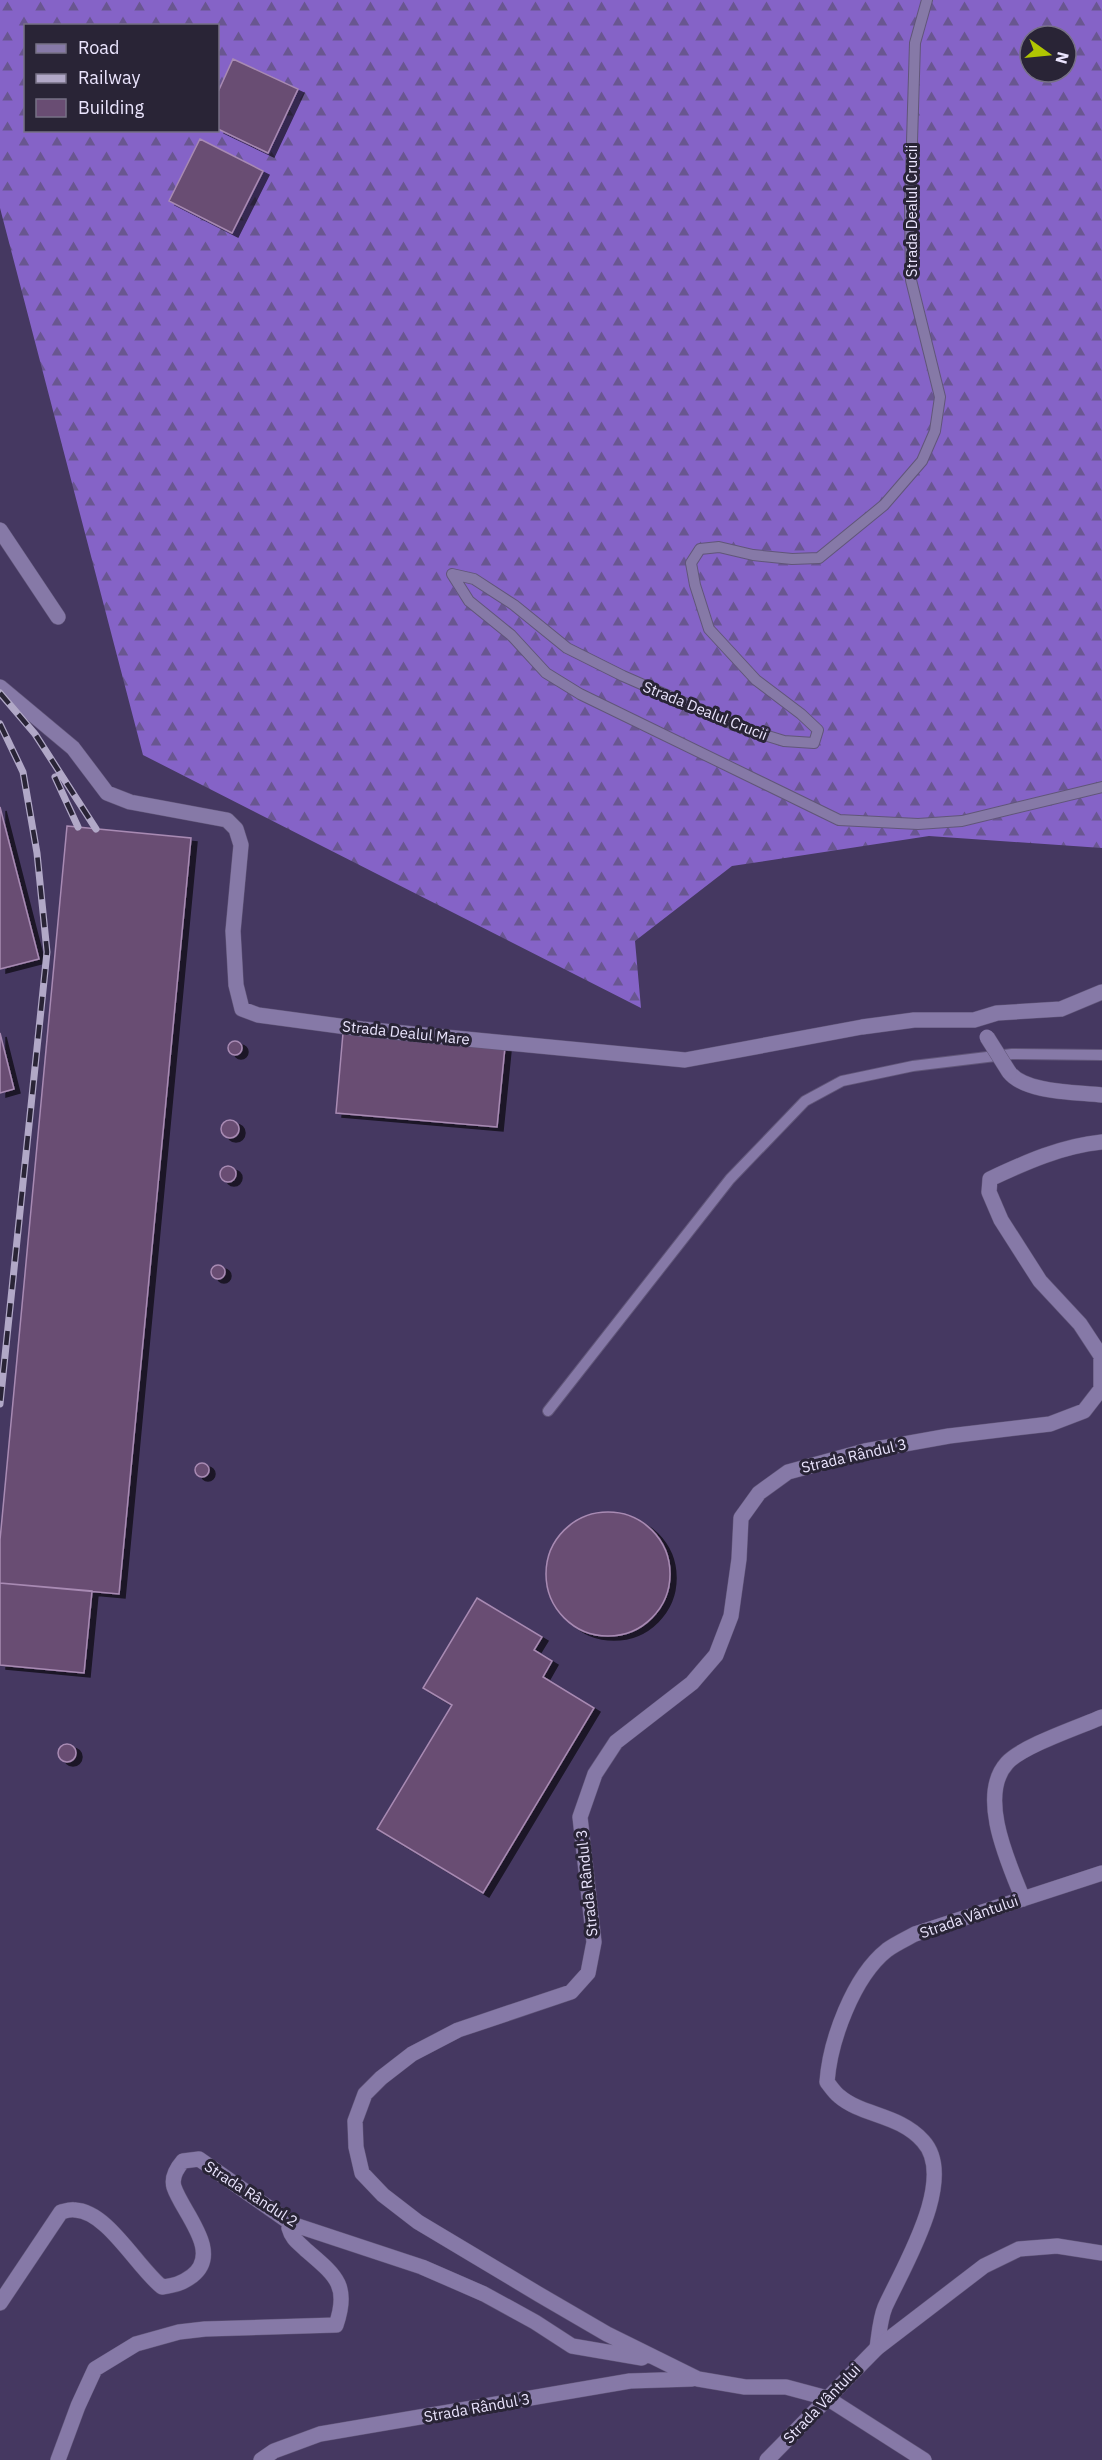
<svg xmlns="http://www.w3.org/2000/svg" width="1102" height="2460" font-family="'IBM Plex Sans',sans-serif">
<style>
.forest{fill:url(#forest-firs);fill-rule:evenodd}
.building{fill:#694d73;stroke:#a88ab3;stroke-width:1.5;filter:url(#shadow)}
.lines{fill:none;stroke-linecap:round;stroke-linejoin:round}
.service-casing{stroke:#615679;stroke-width:12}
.minor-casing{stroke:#615679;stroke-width:16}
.tertiary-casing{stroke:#615679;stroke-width:16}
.service{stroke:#8679a7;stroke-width:10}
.minor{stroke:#8679a7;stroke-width:15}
.tertiary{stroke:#8679a7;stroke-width:15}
.rail-casing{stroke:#b1a8c7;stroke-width:7}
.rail{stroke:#292436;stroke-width:4.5;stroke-dasharray:14;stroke-linecap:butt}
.minor-bridge-casing{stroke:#615679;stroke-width:16;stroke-linecap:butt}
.minor-bridge{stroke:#8679a7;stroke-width:15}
.labels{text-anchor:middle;stroke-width:6;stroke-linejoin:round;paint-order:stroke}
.street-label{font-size:15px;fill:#ebe5fe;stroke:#292436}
</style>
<defs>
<pattern id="forest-firs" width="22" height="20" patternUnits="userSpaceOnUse" patternTransform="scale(1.5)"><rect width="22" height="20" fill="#8563c7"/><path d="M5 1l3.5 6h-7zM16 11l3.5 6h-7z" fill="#695690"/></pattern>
<filter id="shadow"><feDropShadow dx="6" dy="4" stdDeviation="0" flood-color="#0009"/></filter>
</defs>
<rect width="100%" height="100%" fill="#453861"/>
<path class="forest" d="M0,0H1102V848L929,836L732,866L635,941L641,1008L143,755L0,208ZM26,26H218V130H26ZM1030,36H1066V72H1030Z"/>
<path class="building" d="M233,59L298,89L268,153L218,129V92Z
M200,139L263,171L232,233L169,201Z
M0,807L39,959L0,969Z
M67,826L191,838L119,1594L0,1583V1540Z
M0,1033L14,1089L0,1093Z
M343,1033L505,1047L497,1127L336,1113Z
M228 1048a7 7 0 1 1 14 0a7 7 0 1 1-14 0Z
M221 1129a9 9 0 1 1 18 0a9 9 0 1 1-18 0Z
M220 1174a8 8 0 1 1 16 0a8 8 0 1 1-16 0Z
M211 1272a7 7 0 1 1 14 0a7 7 0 1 1-14 0Z
M195 1470a7 7 0 1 1 14 0a7 7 0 1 1-14 0Z
M546 1574a62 62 0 1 1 124 0a62 62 0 1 1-124 0Z
M0,1583L92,1591L84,1673L0,1665Z
M477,1598L542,1637L534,1650L552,1661L543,1677L594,1708L483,1893L377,1829L452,1705L423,1688Z
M58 1753a9 9 0 1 1 18 0a9 9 0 1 1-18 0Z"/>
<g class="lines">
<g class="service-casing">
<path id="service" d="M927,0L915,43L910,207L911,280L940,397L935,431L922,461L884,505L819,558L792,559L753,555L719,547L700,549L691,563L695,585L709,629L756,680L801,714L818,730L814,743L784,741L742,728L623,676L567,648L514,605L474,579L452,574L469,601L511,635L546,673L580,694L839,820L918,824L962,821L1102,787
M548,1411L730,1179L805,1101L842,1081L913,1066L1012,1054L1102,1055"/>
</g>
<g class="minor-casing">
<path id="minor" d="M0,530L58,617
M0,687L73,748L107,793L130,802L227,820L236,829L241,845L233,931L236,985L242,1009L258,1015L362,1029L685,1060L862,1027L914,1020H974L997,1013L1061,1009L1102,992
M1009,1072C1025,1093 1076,1092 1102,1095
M1023,1899C1009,1864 977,1796 1007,1763C1022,1746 1079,1727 1102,1717
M0,2303L61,2212C65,2211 71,2209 75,2210C107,2211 137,2267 162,2287C175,2285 181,2284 192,2276C223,2252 182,2212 174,2187C171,2177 177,2168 183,2161L199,2159L292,2224L422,2267L484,2294L535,2322L572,2346L642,2358
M877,2348C879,2335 880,2319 885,2307C902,2269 958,2179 923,2141C899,2114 862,2116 839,2096C834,2092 831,2087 827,2082C830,2041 853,1977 887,1950C895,1944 906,1939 915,1934L1102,1873
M58,2460L78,2406L95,2369L136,2344L179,2332L205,2329L336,2325C350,2285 335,2275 306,2250C298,2242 292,2239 289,2228L292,2224
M261,2460L274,2451L320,2434L630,2381L692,2379
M924,2460L827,2398L786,2387H745L698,2379L607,2334L540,2295L418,2222L383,2195L362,2173L356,2147L355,2121L365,2094L381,2078L412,2054L458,2030L571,1992L588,1973L594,1942L580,1817L595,1774L616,1742L692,1683L716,1655L731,1616L739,1559L741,1518L759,1493L788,1472L865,1451L949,1436L1050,1424L1084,1411L1101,1389V1356L1080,1324L1040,1281L1001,1220L989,1192L990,1179C1026,1162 1062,1146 1102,1142"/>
</g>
<g class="tertiary-casing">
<path id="tertiary" d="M767,2460L877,2348L984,2266L1019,2249L1057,2246L1102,2253"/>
</g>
<use href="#service" class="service"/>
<use href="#minor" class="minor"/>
<use href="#tertiary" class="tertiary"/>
<g class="rail-casing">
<path id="rail" d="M0,693L35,734L96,829
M0,724L23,772L37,853L47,952L0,1404
M55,777L78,827"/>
</g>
<use href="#rail" class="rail"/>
<g class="minor-bridge-casing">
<path id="minor-bridge" d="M987,1037L1009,1072"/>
</g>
<use href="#minor-bridge" class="minor-bridge"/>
</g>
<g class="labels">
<g class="street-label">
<text transform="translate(912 211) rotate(-90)" y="5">Strada Dealul Crucii</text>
<text transform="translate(705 711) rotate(22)" y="5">Strada Dealul Crucii</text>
<text transform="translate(406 1033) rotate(6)" y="5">Strada Dealul Mare</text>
<text transform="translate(854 1456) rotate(-13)" y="5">Strada Rândul 3</text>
<text transform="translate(587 1883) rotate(-96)" y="5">Strada Rândul 3</text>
<text transform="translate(969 1917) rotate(-19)" y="5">Strada Vântului</text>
<text transform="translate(251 2194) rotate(33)" y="5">Strada Rândul 2</text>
<text transform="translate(822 2404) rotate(-46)" y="5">Strada Vântului</text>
<text transform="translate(477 2408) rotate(-10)" y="5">Strada Rândul 3</text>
</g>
</g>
<rect x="24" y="24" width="195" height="108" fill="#292436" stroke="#777186" stroke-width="1.5"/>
<rect x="36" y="44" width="30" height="9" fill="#8679a7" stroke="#777186" stroke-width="1.5"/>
<text x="78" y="54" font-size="18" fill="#ebe5fe">Road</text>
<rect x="36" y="74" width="30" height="9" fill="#b1a8c7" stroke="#777186" stroke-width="1.5"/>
<text x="78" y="84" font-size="18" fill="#ebe5fe">Railway</text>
<rect x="36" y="99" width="30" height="18" fill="#694d73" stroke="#777186" stroke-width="1.5"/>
<text x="78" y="114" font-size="18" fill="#ebe5fe">Building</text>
<g transform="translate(1048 54) rotate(105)"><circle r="28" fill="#292436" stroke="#777186" stroke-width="1.5"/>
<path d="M0-4.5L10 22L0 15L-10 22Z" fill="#b0c502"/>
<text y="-9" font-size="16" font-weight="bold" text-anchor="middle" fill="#ebe5fe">N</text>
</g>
</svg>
